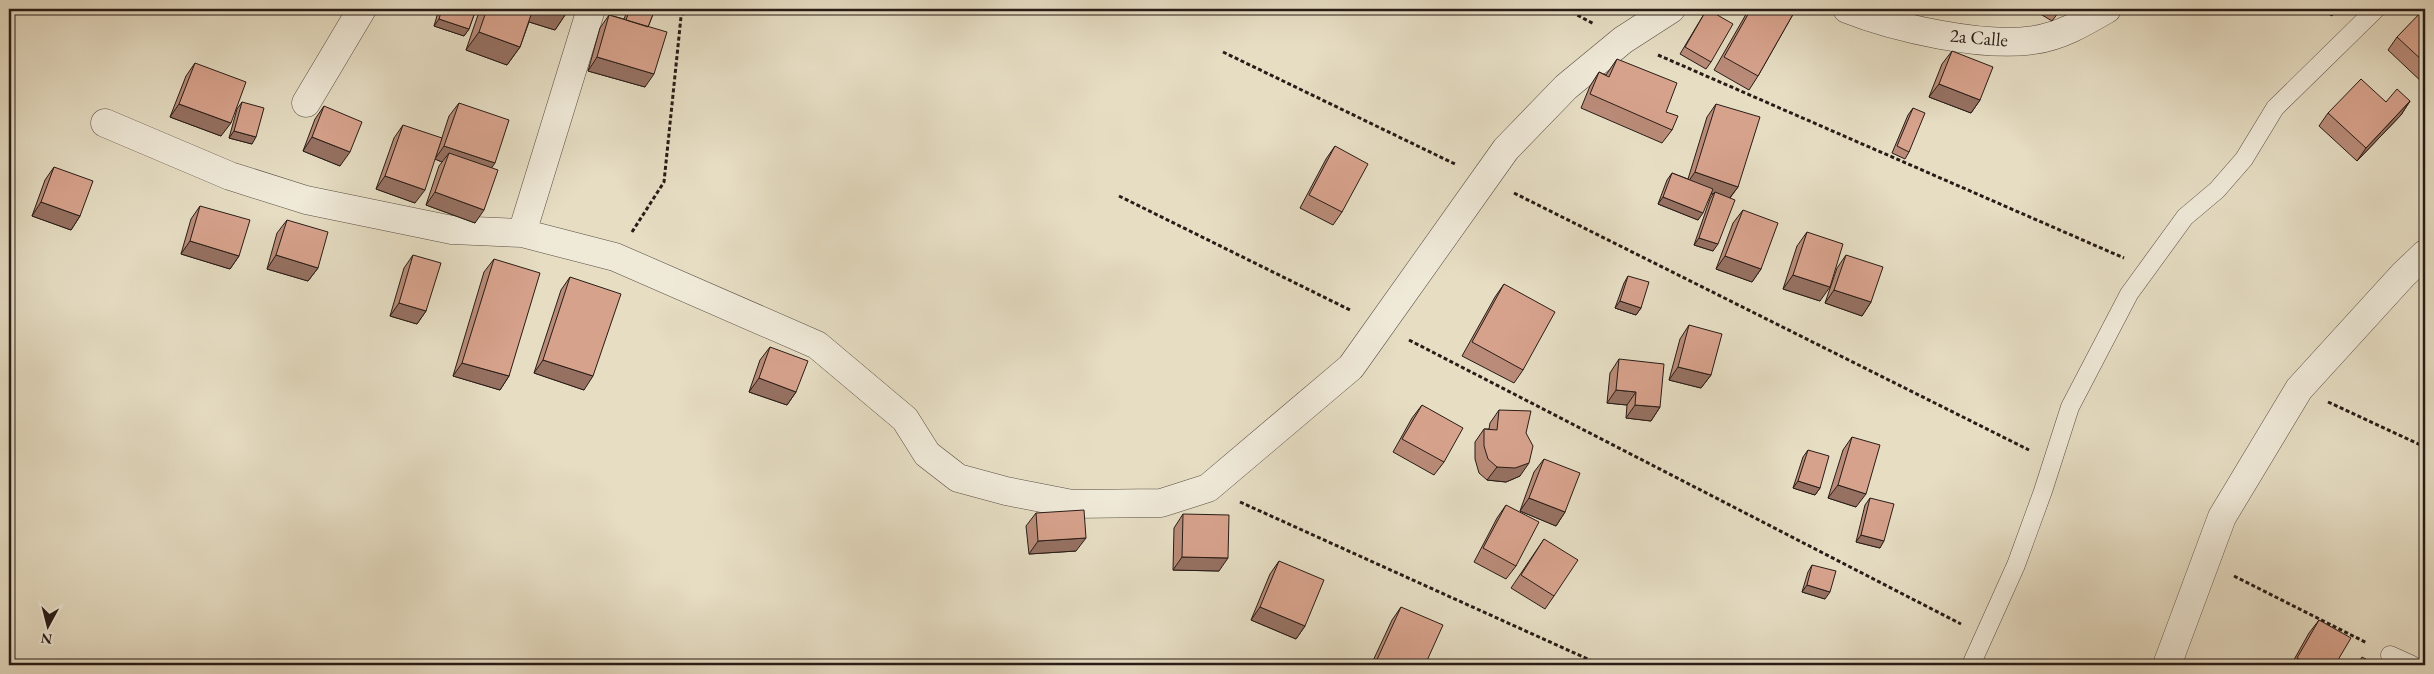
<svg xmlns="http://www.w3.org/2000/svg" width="2434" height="674" font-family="'EB Garamond',serif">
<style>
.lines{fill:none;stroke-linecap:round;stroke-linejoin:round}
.service-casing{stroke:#584c42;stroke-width:19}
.minor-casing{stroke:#584c42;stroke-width:29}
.path{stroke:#281c17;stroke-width:3;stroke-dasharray:4 2.5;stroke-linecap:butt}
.service{stroke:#efe9d8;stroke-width:18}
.minor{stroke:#efe9d8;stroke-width:28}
.wall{fill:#b98b78;stroke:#281c17}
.shaded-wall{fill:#967162;stroke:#281c17}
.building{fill:#d7a28c;stroke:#281c17}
.labels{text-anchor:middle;stroke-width:4;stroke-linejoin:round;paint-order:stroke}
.street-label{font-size:19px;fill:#281c17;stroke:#efe9d8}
</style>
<rect width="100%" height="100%" fill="#e6ddc3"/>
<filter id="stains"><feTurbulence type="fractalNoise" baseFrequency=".004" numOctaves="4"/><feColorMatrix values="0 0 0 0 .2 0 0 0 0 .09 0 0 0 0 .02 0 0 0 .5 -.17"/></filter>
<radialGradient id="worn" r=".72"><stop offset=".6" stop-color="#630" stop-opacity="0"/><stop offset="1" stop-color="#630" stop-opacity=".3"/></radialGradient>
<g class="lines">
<g class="service-casing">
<path id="service" d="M2390,655L2412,665
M1971,665L2016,565L2043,491L2070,407L2129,294L2185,217L2217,190L2244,159L2275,108L2376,9"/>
</g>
<g class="minor-casing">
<path id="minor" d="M591,9L522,233L615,257L817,345L905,419L927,454L958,478L1006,491L1072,504L1161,503L1208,488L1351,367L1506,149L1566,87L1623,40L1671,9
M1847,9C1895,28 1983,48 2034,40C2061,36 2083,23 2107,9
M306,103L362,9
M105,123L230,176L306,200L452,230L522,233
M2167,665L2222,517L2299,389L2403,275L2425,254"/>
</g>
<path class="path" d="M1566,9L1594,24
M1223,52L1457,165
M1658,55L2124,258
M1514,193L2029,450
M1119,196L1352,311
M632,232L664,182L681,17L685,9
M1409,340L1961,624
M2328,402L2425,447
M1240,502L1601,665
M2234,576L2367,643"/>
<use href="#service" class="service"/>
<use href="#minor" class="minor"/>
</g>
<path class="wall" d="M439,9H476L469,29L464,36L434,26Z
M480,9H569L555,30L529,22L520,47L507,65L466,50Z
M628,9H655L648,27L645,87L588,71L600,28L609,15L624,19Z
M1707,9L1711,62L1706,69L1680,54Z
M1749,9H1796L1758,76L1749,90L1714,70Z
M2032,9H2061L2052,21Z
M2319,9H2337L2332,16Z
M2425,9V85L2388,50L2397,37Z
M1952,51L1980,100L1971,113L1929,97L1942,64Z
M1617,59L1666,112L1672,130L1662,143L1581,108L1590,86L1599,72L1606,75L1608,72Z
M195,63L221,136L170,117L186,76Z
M2410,101L2401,115L2357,161L2319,126L2328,113L2386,102Z
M242,102L252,144L229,138L237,109Z
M459,103L491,168L475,223L426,205L439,166L442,162L435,159L449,116Z
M1716,104L1738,187L1730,198L1713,251L1694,245L1710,199L1713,194H1711L1698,220L1658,204L1667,180L1672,173L1688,179L1707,117Z
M324,106L340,166L303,151L315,119Z
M1913,108L1909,152L1905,159L1892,153L1908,115Z
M403,125L415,203L376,189L394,138Z
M1335,146L1342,212L1333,225L1300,208L1326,159Z
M54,167L80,216L71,230L32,216L45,180Z
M200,206L239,256L230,269L181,254L191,219Z
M1743,210L1761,269L1752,282L1716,269L1733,223Z
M287,220L318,268L308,281L267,269L277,233Z
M1807,232L1820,301L1783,289L1797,246Z
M413,255L426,311L417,324L390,316L404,268Z
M1846,255L1871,302L1862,316L1825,303L1837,268Z
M494,259L509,376L500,390L453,376L484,272Z
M1628,276L1641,308L1636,315L1615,308L1624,283Z
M570,277L584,390L534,373L561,290Z
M1504,284L1523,370L1514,383L1462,356L1495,297Z
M1689,325L1711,375L1701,388L1669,380L1680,339Z
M2425,335V347L2421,346Z
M770,347L796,392L787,405L749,392L760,360Z
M1619,359L1660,407L1651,421L1626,418L1627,405L1607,403L1610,373Z
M1422,405L1444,462L1434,475L1393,452L1412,418Z
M1499,410L1526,433L1520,476L1506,482L1487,480L1479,473L1475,459V442L1484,429H1489L1490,423Z
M1852,437L1856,507L1828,498L1843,450Z
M1808,450L1820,488L1815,495L1793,488L1803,457Z
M1544,459L1565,512L1556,526L1520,511L1534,472Z
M1870,498L1880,548L1856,542L1865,505Z
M1506,505L1516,566L1506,579L1474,562L1497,518Z
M1036,513L1076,551L1029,554L1026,526Z
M1183,514L1219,571L1173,570L1174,528Z
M1544,539L1554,596L1545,609L1511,588Z
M1279,561L1305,626L1296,639L1251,620L1270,574Z
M1812,565L1825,599L1802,592L1808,572Z
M1401,607L1425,665H1371L1392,620Z
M2319,620L2335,665H2291L2309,633Z"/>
<path class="shaded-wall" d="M531,9H558L567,12L555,30L523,20Z
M439,19L469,29L464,36L434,26Z
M479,32L520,47L507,65L466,50Z
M597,57L654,74L645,87L588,71Z
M1939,84L1980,100L1971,113L1929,97Z
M2410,101L2401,115L2357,161L2366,148Z
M179,104L231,123L221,136L170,117Z
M234,131L256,137L252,144L229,138Z
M312,137L350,152L340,166L303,151Z
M444,146L495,163L486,176L449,153L442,162L435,159Z
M1695,172L1738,187L1728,200L1715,192L1713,194L1686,185Z
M385,176L425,190L415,203L376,189Z
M435,192L484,210L475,223L426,205Z
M1663,197L1703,213L1698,220L1658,204Z
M41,202L80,216L71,230L32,216Z
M1699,238L1718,244L1713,251L1694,245Z
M190,241L239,256L230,269L181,254Z
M276,255L318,268L308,281L267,269Z
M1725,256L1761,269L1752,282L1716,269Z
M1793,275L1830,287L1820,301L1783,289Z
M1834,290L1871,302L1862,316L1825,303Z
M1620,301L1641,308L1636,315L1615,308Z
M399,303L426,311L417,324L390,316Z
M2425,340V347L2421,346Z
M543,360L593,376L584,390L534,373Z
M462,363L509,376L500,390L453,376Z
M1678,367L1711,375L1701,388L1669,380Z
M759,378L796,392L787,405L749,392Z
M1616,390L1636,392L1627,405L1607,403Z
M1635,405L1660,407L1651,421L1626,418Z
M1529,463L1520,476L1506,482L1487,480L1497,467Z
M1798,481L1820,488L1815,495L1793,488Z
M1838,485L1866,494L1856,507L1828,498Z
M1529,498L1565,512L1556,526L1520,511Z
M1861,535L1884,541L1880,548L1856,542Z
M1086,538L1076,551L1029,554L1038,541Z
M1182,557L1228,558L1219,571L1173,570Z
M1807,585L1830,592L1825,599L1802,592Z
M1260,607L1305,626L1296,639L1251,620Z"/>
<path class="building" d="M442,9H476L469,29L439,19Z
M487,9H533L520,47L479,32Z
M558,9H569L567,12Z
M630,9H655L648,27L626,20Z
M1707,9L1733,24L1711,62L1685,47Z
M1751,9H1796L1758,76L1724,57Z
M2424,9H2425V63L2397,37Z
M609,15L667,32L654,74L597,57Z
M1952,51L1993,67L1980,100L1939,84Z
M1617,59L1677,83L1666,112L1678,116L1672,130L1590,94L1599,72L1609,77Z
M195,63L246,82L231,123L179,104Z
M2361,79L2386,102L2397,89L2410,101L2366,148L2328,113Z
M242,102L264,108L256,137L234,131Z
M459,103L509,120L495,163L444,146Z
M1716,104L1760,117L1738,187L1695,172Z
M324,106L362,122L350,152L312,137Z
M1913,108L1925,113L1909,152L1897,146Z
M403,125L442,138L425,190L385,176Z
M1335,146L1368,164L1342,212L1309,195Z
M449,153L498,170L484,210L435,192Z
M54,167L93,181L80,216L41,202Z
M1672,173L1713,189L1703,213L1663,197Z
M1715,192L1735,200L1718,244L1699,238Z
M200,206L250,220L239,256L190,241Z
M1743,210L1778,223L1761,269L1725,256Z
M287,220L328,232L318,268L276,255Z
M1807,232L1843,244L1830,287L1793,275Z
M413,255L441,263L426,311L399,303Z
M1846,255L1883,267L1871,302L1834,290Z
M494,259L540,273L509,376L462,363Z
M1628,276L1649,282L1641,308L1620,301Z
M570,277L621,294L593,376L543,360Z
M1504,284L1555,312L1523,370L1472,342Z
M1689,325L1722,334L1711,375L1678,367Z
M770,347L808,361L796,392L759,378Z
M1619,359L1664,364L1660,407L1635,405L1636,392L1616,390Z
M1422,405L1463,428L1444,462L1402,439Z
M1499,410L1531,411L1526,433L1533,446L1529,463L1515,468L1497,467L1488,459L1484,446V429L1497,430Z
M1852,437L1880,445L1866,494L1838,485Z
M1808,450L1829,456L1820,488L1798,481Z
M1544,459L1580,473L1565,512L1529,498Z
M1870,498L1894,504L1884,541L1861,535Z
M1506,505L1539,522L1516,566L1483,548Z
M1084,510L1086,538L1038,541L1036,513Z
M1183,514L1229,515L1228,558L1182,557Z
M1544,539L1578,560L1554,596L1521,575Z
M1279,561L1324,580L1305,626L1260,607Z
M1812,565L1836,571L1830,592L1807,585Z
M1401,607L1443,625L1425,665H1378L1375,664Z
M2319,620L2351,638L2335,665H2310L2297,658Z
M2362,657L2377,665H2357Z"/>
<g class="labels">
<g class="street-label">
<text transform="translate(1979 37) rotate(5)" y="7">2a Calle</text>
</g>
</g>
<rect width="2434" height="674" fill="none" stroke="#e6ddc3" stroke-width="30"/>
<rect x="10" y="10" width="2414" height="654" fill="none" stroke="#281c17" stroke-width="2.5"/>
<rect x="15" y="15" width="2404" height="644" fill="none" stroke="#281c17"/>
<g transform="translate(48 626) rotate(187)" stroke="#efe9d8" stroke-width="4" paint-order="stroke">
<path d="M0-4L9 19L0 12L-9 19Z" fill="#281c17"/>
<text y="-8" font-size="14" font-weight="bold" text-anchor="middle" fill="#281c17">N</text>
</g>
<rect width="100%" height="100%" filter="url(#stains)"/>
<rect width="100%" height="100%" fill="url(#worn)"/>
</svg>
